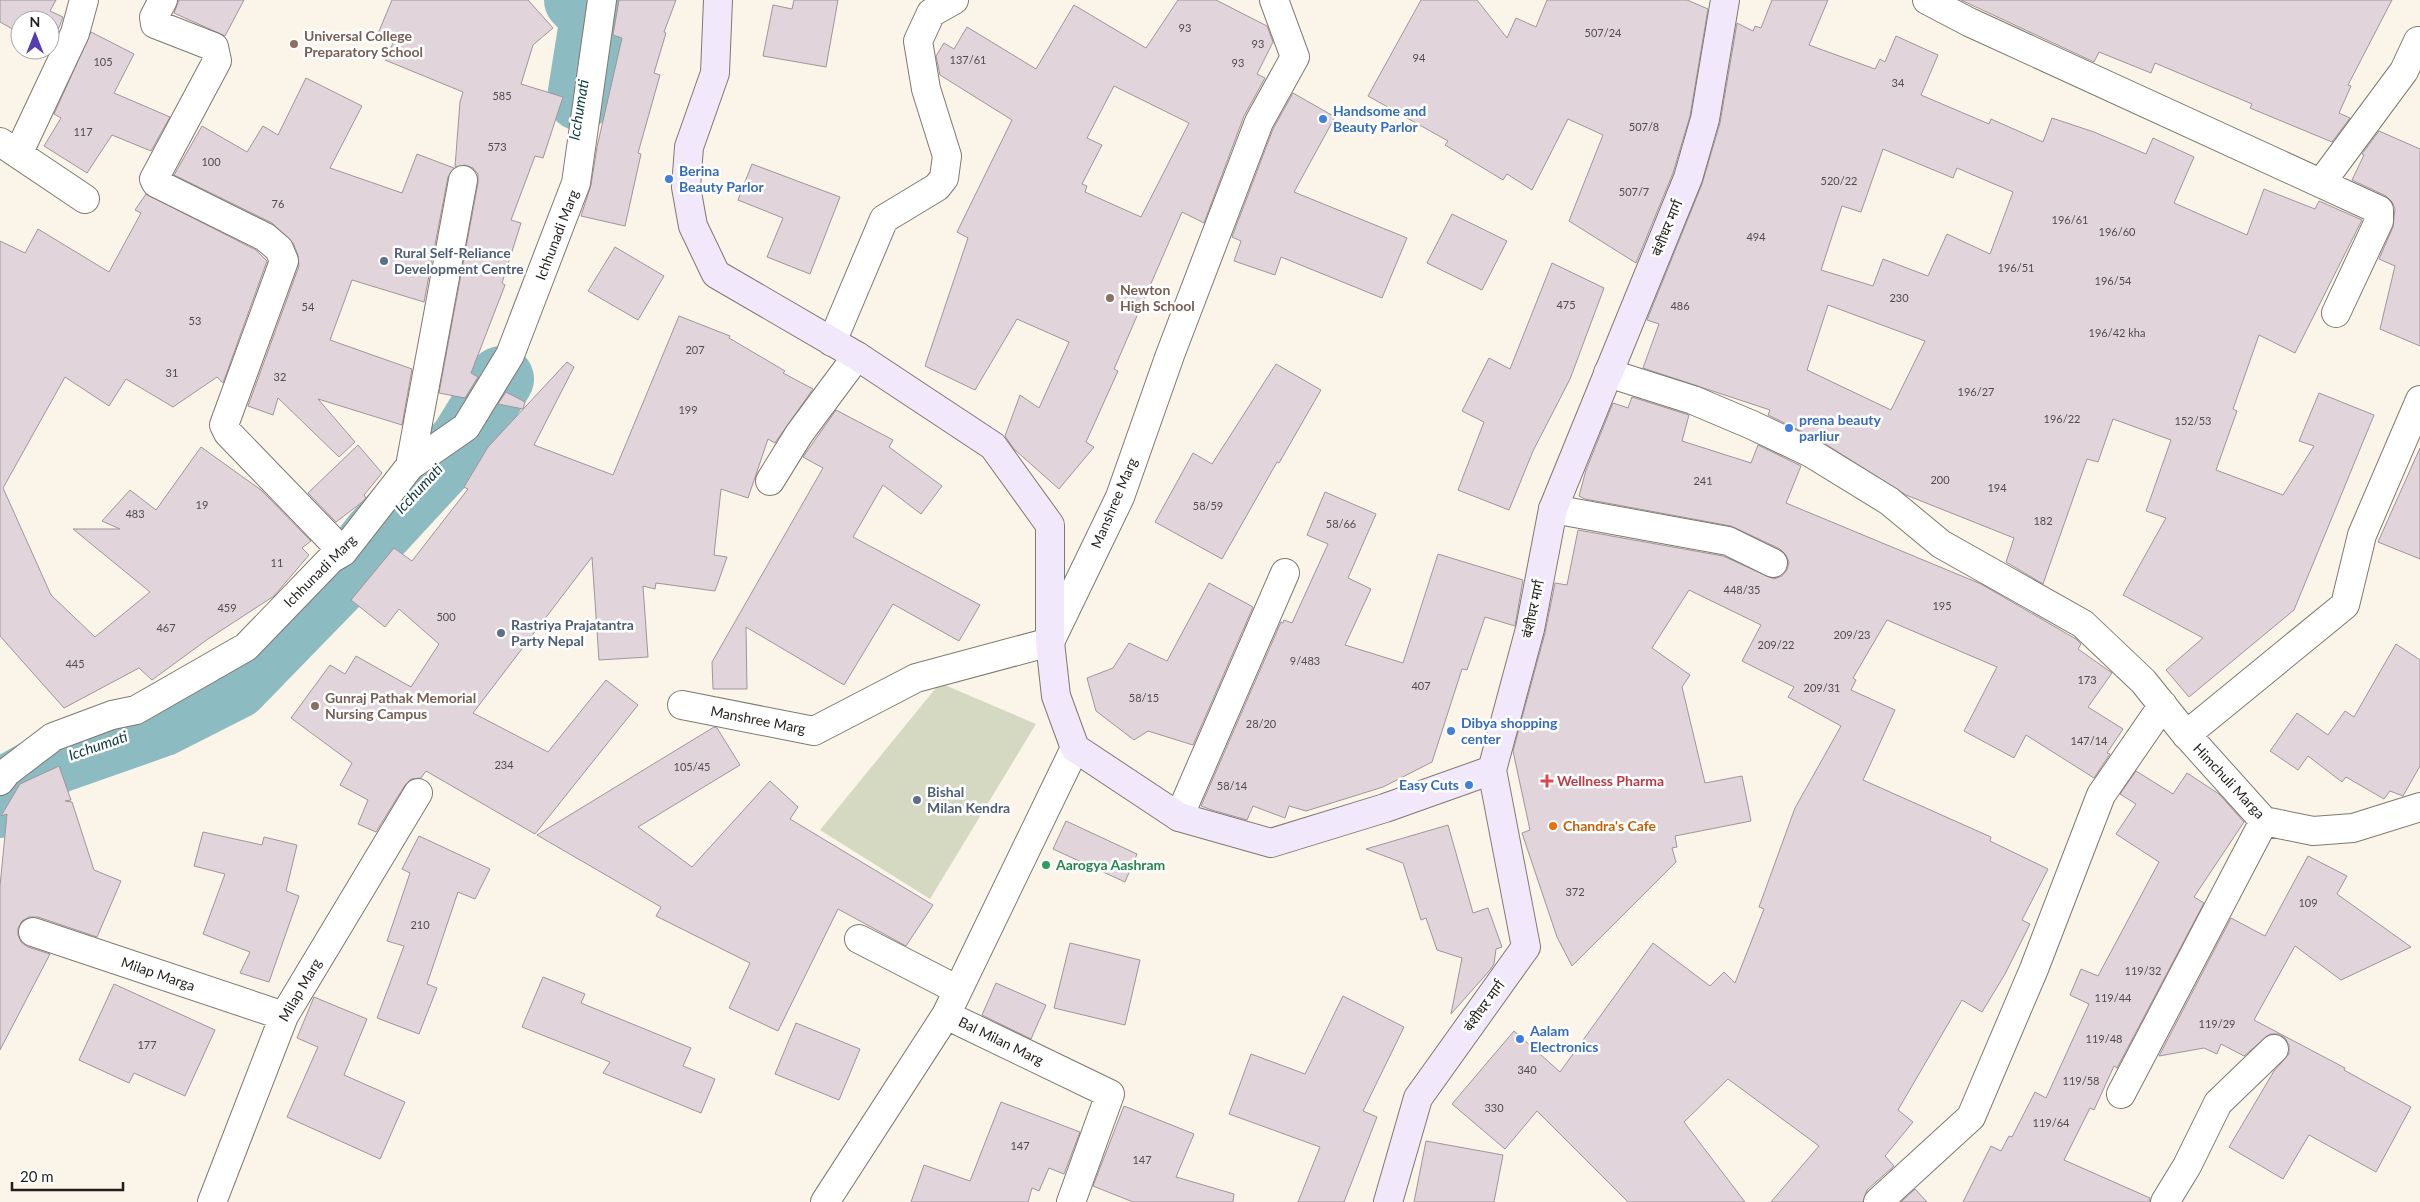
<svg xmlns="http://www.w3.org/2000/svg" width="2420" height="1202" font-family="Lato,'Noto Sans Devanagari',sans-serif">
<style>
.green{fill:#d6d9c1}
.lines{fill:none;stroke-linecap:round;stroke-linejoin:round}
.river{stroke:#8cbbc1;stroke-width:66}
.building{fill:#e1d5db;stroke:#a0959a;fill-rule:evenodd}
.street-casing{stroke:#7f796f;stroke-width:30}
.secondary-casing{stroke:#7f796f;stroke-width:30}
.street{stroke:#fff;stroke-width:28}
.secondary{stroke:#f2e8fc;stroke-width:28}
.education-dot{fill:#8d6e63;stroke:#fff;stroke-width:2}
.shop-dot{fill:#3f7fe0;stroke:#fff;stroke-width:2}
.service-dot{fill:#5c6f8a;stroke:#fff;stroke-width:2}
.health-dot{fill:#e0444e;stroke:#fff;stroke-width:2}
.food-dot{fill:#e8710a;stroke:#fff;stroke-width:2}
.leisure-dot{fill:#2e9e5b;stroke:#fff;stroke-width:2}
.labels{text-anchor:middle;stroke-width:5;stroke-linejoin:round;paint-order:stroke}
.number-label{font-size:11px;fill:#514c4b}
.education-label{font-size:14px;font-weight:bold;fill:#785e54;stroke:#fff;text-anchor:start}
.shop-label{font-size:14px;font-weight:bold;fill:#366cbe;stroke:#fff;text-anchor:start}
.street-label{font-size:14px;fill:#211f1b;stroke:#fff}
.service-label{font-size:14px;font-weight:bold;fill:#4e5e75;stroke:#fff;text-anchor:start}
.health-label{font-size:14px;font-weight:bold;fill:#be3a42;stroke:#fff;text-anchor:start}
.food-label{font-size:14px;font-weight:bold;fill:#c56008;stroke:#fff;text-anchor:start}
.leisure-label{font-size:14px;font-weight:bold;fill:#27864d;stroke:#fff;text-anchor:start}
.water-label{font-size:15px;font-style:italic;fill:#0d3a3f;stroke:#fff}
</style>
<rect width="100%" height="100%" fill="#faf4e9"/>
<path class="green" d="M940,683L1036,724L930,899L820,830Z"/>
<g class="lines">
<path class="river" d="M577,0L593,17L580,98
M0,805L15,784L56,761L161,724L236,686L346,573L375,536L462,442L501,379"/>
</g>
<path class="building" d="M0,0H56L50,11L63,17L51,48L50,20H20V33L0,22Z
M179,0H244L225,36L174,13Z
M392,0H528L553,28L533,45L521,84L563,97L543,158L535,156L511,220L521,223L502,283L505,285L471,373L478,377L465,398L439,393L478,183V174L473,168L465,165L455,167L460,102L463,92L385,60L393,43L377,36Z
M619,0H676L664,32L666,33L654,73L660,75L638,153L641,154L625,226L581,216L591,185L597,147L622,38L613,35Z
M794,0H838L826,67L763,56L773,5L792,9Z
M1178,0H1216L1267,26L1273,42L1257,74L1265,78L1244,116L1204,223L1182,212L1114,369L1118,371L1086,442L1094,447L1059,489L1014,449L1005,436L1020,395L1039,408L1069,342L1017,319L975,390L925,366L968,238L957,232L1012,120L940,75L936,56L944,43L954,49L967,27L1036,69L1074,5L1146,48ZM1114,86L1189,123L1141,217L1085,192L1087,186L1082,184L1102,145L1087,138Z
M1421,0H1477L1507,38L1516,18L1536,27L1547,0H1687L1708,9L1690,116L1673,173L1636,263L1569,221L1603,135L1568,119L1532,190L1507,174L1503,180L1445,145L1448,141L1368,96Z
M1772,0H1828L1809,45L1875,69L1880,59L1885,62L1896,36L1938,55L1921,95L1989,124L1991,119L2043,142L2052,118L2094,132L2146,154L2153,138L2194,157L2174,203L2247,235L2264,189L2315,209L2319,201L2362,220L2295,353L2259,335L2233,409L2237,411L2216,470L2283,495L2314,446L2299,441L2319,393L2374,415L2294,610L2189,697L2166,670L2203,638L2123,595L2166,518L2146,511L2171,440L2113,419L2098,462L2087,459L2043,584L2006,562L2014,538L1906,495L1819,440L1768,415L1770,410L1643,368L1659,324L1647,320L1702,184L1720,123L1737,23L1753,31L1755,26L1761,28ZM1883,149L1953,178L1957,168L2013,192L1990,254L1947,234L1928,276L1883,259L1873,286L1821,270L1842,206L1861,212ZM1828,305L1925,341L1891,410L1807,370Z
M1961,0H2392L2348,85L2351,86L2339,113L2350,118L2332,142L2250,108L2252,104L2155,63L2151,73L2099,52L2094,62Z
M91,32L134,54L114,93L170,117L151,151L112,135L87,173L44,146L61,118L54,114Z
M306,78L362,106L330,168L402,193L417,154L454,168L448,177L424,302L352,280L330,340L412,369L402,425L318,399L355,442L339,457L278,398L273,415L248,406L299,266L298,255L293,243L272,223L174,175L202,126L247,152L263,126L278,135Z
M1293,93L1335,117L1294,192L1407,238L1382,298L1281,257L1275,275L1234,261L1241,241L1232,237L1273,129Z
M2379,131L2420,149V346L2380,329L2395,266L2379,259L2393,227L2395,209L2392,202L2386,196L2352,180L2364,155L2362,154Z
M752,164L840,197L810,274L767,257L783,218L738,200Z
M146,194L256,250L267,261L223,383L217,377L173,407L126,379L109,406L65,377L3,488L51,595L95,637L150,592L73,529H120L102,521L130,490L156,510L201,447L261,490L311,541L302,548L309,555L274,596L208,639L152,680L139,668L64,708L0,636V241L25,253L38,229L109,272L141,213L135,210Z
M1452,214L1507,241L1482,290L1427,263Z
M615,247L664,276L638,320L588,291Z
M1552,263L1604,288L1570,379L1533,451L1509,510L1458,490L1484,422L1462,411L1489,358L1510,369Z
M679,316L730,336L729,338L785,371L783,373L813,389L775,443L768,439L748,498L721,489L714,555L727,557L715,591L656,583L655,589L643,586L648,657L599,660L592,557L473,713L548,752L606,680L638,705L535,834L426,771L421,778L411,779L405,785L376,832L358,824L368,800L340,785L352,763L291,718L330,665L345,674L356,656L411,687L439,644L399,609L385,627L351,600L394,548L412,561L468,489L464,487L488,447L567,362L574,367L534,445L613,475Z
M1276,364L1321,390L1279,463L1277,462L1222,559L1155,522L1193,453L1212,464Z
M506,392L525,402L523,409L498,404Z
M1632,397L1689,415L1682,441L1751,463L1758,445L1801,466L1786,503L1981,584L2076,639L2081,644L2078,649L2112,673L2088,707L2123,729L2107,753L2110,754L2094,778L2026,735L2014,758L1964,731L1997,667L1887,620L1853,678L1856,680L1851,690L1895,710L1863,780L1991,837L1990,841L2048,869L2022,920L2030,924L2005,974L1982,1012L1962,1000L1898,1110L1913,1122L1885,1156L1894,1166L1867,1190L1863,1202H1771L1819,1146L1728,1079L1684,1122L1745,1202H1628L1537,1111L1505,1149L1452,1104L1514,1031L1560,1072L1653,943L1710,986L1724,972L1735,983L1764,909L1759,907L1795,808L1841,726L1788,697L1794,687L1742,661L1761,625L1689,590L1652,648L1690,675L1682,687L1705,783L1742,776L1751,821L1675,836L1677,847L1672,848L1676,862L1572,966L1557,937L1522,833L1530,830L1513,751L1545,633L1555,583L1567,585L1578,530L1723,556L1774,579L1782,576L1787,570L1789,562L1786,555L1780,549L1731,526L1585,499L1579,496L1586,470L1613,403L1628,408Z
M836,410L893,440L889,447L942,486L921,514L883,485L853,537L980,605L959,641L893,604L844,685L746,627L747,689H713L712,662L823,468L803,457Z
M358,445L382,473L364,495L366,498L361,503L336,522L308,493Z
M2420,448V559L2378,542Z
M1325,492L1376,514L1348,578L1371,589L1345,645L1403,663L1438,554L1523,580L1515,626L1485,617L1467,670L1462,669L1432,762L1383,787L1306,811L1289,806L1285,818L1253,806L1247,820L1212,810L1201,806L1281,622L1283,623L1284,620L1292,623L1328,544L1307,535Z
M1209,583L1253,607L1193,745L1148,731L1134,740L1096,711L1087,678L1113,668L1129,643L1167,661Z
M2396,644L2420,660V766L2403,796L2390,791L2384,799L2346,777L2342,782L2308,756L2298,770L2270,751L2297,713L2328,735L2345,711L2354,717Z
M714,727L717,728L740,765L638,827L692,867L770,781L798,807L790,819L933,905L906,946L838,909L778,1031L729,1008L750,963L656,916L661,907L537,835Z
M59,766L71,800L65,801L72,802L94,870L121,881L97,937L38,917H29L22,921L18,928V935L21,942L28,947L50,954L0,1050V886L7,814L1,816L20,784Z
M2136,771L2173,794L2187,773L2219,794L2244,822L2194,897L2204,903L2117,1068L2114,1066L2094,1110L2090,1108L2064,1160L2150,1198L2149,1202H1963L1991,1146L2001,1151L2009,1136L2012,1137L2035,1092L2046,1098L2089,1004L2070,995L2081,969L2098,976L2159,862L2116,834L2136,804L2120,794Z
M1066,821L1137,854L1125,882L1053,849Z
M1448,825L1473,913L1488,908L1502,947L1496,949L1494,964L1490,970L1451,1014L1462,958L1437,950L1426,918L1421,920L1403,863L1366,849Z
M203,832L262,845L264,837L297,845L286,891L299,896L269,982L240,973L250,952L203,934L225,874L194,866Z
M419,836L490,869L475,899L458,892L427,984L437,988L419,1034L377,1018L404,946L387,941L410,873L402,869Z
M2308,856L2347,876L2337,894L2411,947L2341,980L2295,946L2254,1020L2345,1068L2344,1070L2411,1107L2376,1172L2309,1135L2283,1179L2229,1147L2274,1071L2289,1054V1045L2285,1038L2278,1034H2270L2244,1056L2221,1044L2217,1054L2204,1048L2159,1056L2231,918L2265,936Z
M1070,943L1140,960L1125,1025L1054,1008Z
M543,977L585,994L581,1003L691,1048L683,1066L715,1079L701,1113L603,1073L610,1062L522,1027Z
M996,983L1046,1005L1031,1039L982,1015Z
M114,984L215,1030L185,1096L134,1073L129,1083L79,1060Z
M1343,996L1404,1027L1363,1111L1377,1117L1344,1202H1298L1320,1147L1229,1114L1251,1054L1305,1074Z
M314,997L367,1019L344,1075L405,1102L380,1159L287,1117L318,1047L297,1038Z
M796,1023L860,1049L839,1100L775,1074Z
M1001,1102L1080,1132L1064,1174L1049,1168L1039,1191L1032,1188L1028,1202H911L924,1165L970,1181Z
M1124,1106L1194,1134L1176,1177L1234,1194L1233,1202H1133L1093,1186Z
M1426,1141L1503,1155L1494,1202H1414Z
M1915,1189L1927,1202H1901Z"/>
<g class="lines">
<g class="street-casing">
<path id="street" d="M163,0L154,17L155,24L214,47L217,61L154,179L156,183L265,237L279,249L284,261L224,425L228,433L343,552
M1927,0L1969,22L2379,210V221L2336,313
M0,142L85,199
M18,154L75,33L84,0
M2321,183L2404,71L2418,41
M832,342L884,219L937,187L944,178L947,156L926,89L918,41L931,13L954,0
M1608,373L1693,400L1752,425L1811,453L1889,501L1941,544L2083,624L2143,681L2184,732L2264,821L2313,831L2353,828L2420,807
M410,466L463,180
M770,481L799,434L857,356
M1553,509L1728,541L1773,563
M682,705L814,731L916,678L1050,642L1120,497L1170,355L1259,122L1295,57L1274,0
M2186,735L2345,605L2362,535L2420,400
M0,781L7,772L53,737L112,715L136,710L246,647L331,559L343,552L410,466L466,427L510,355L576,183L602,0
M1179,817L1285,573
M33,932L284,1016
M859,939L958,990
M2121,1094L2264,821
M212,1202L284,1016L418,793
M825,1202L946,1015
M1071,1202L1110,1094L946,1015L1075,748
M1878,1202L1971,1117L2034,969L2101,795L2163,705
M2165,1202L2187,1166L2218,1103L2274,1049"/>
</g>
<g class="secondary-casing">
<path id="secondary" d="M718,0L715,73L689,147L686,187L693,226L716,274L857,356L993,446L1050,525V642L1056,696L1075,748L1179,817L1271,843L1385,808L1492,770
M1388,1202L1418,1098L1526,947L1492,770L1530,629L1553,509L1688,178L1705,119L1725,0"/>
</g>
<use href="#street" class="street"/>
<use href="#secondary" class="secondary"/>
</g>
<g class="education-dot">
<circle cx="294" cy="44" r="5"/>
<circle cx="1110" cy="298" r="5"/>
<circle cx="315" cy="706" r="5"/>
</g>
<g class="shop-dot">
<circle cx="1323" cy="119" r="5"/>
<circle cx="669" cy="179" r="5"/>
<circle cx="1789" cy="428" r="5"/>
<circle cx="1451" cy="731" r="5"/>
<circle cx="1469" cy="785" r="5"/>
<circle cx="1520" cy="1039" r="5"/>
</g>
<g class="service-dot">
<circle cx="384" cy="261" r="5"/>
<circle cx="501" cy="633" r="5"/>
<circle cx="917" cy="800" r="5"/>
</g>
<path class="health-dot" d="M1544.5 773.5h5v5h5v5h-5v5h-5v-5h-5v-5h5z"/>
<circle class="food-dot" cx="1553" cy="826" r="5"/>
<circle class="leisure-dot" cx="1046" cy="865" r="5"/>
<g class="labels">
<g class="number-label">
<text x="1185" y="32">93</text>
<text x="1603" y="37">507/24</text>
<text x="1258" y="48">93</text>
<text x="1419" y="62">94</text>
<text x="968" y="64">137/61</text>
<text x="103" y="66">105</text>
<text x="1238" y="67">93</text>
<text x="1898" y="87">34</text>
<text x="502" y="100">585</text>
<text x="1644" y="131">507/8</text>
<text x="83" y="136">117</text>
<text x="497" y="151">573</text>
<text x="211" y="166">100</text>
<text x="1839" y="185">520/22</text>
<text x="1634" y="196">507/7</text>
<text x="278" y="208">76</text>
<text x="2070" y="224">196/61</text>
<text x="2117" y="236">196/60</text>
<text x="1756" y="241">494</text>
<text x="2016" y="272">196/51</text>
<text x="2113" y="285">196/54</text>
<text x="1899" y="302">230</text>
<text x="1566" y="309">475</text>
<text x="1680" y="310">486</text>
<text x="308" y="311">54</text>
<text x="195" y="325">53</text>
<text x="2117" y="337">196/42 kha</text>
<text x="695" y="354">207</text>
<text x="172" y="377">31</text>
<text x="280" y="381">32</text>
<text x="1976" y="396">196/27</text>
<text x="688" y="414">199</text>
<text x="2062" y="423">196/22</text>
<text x="2193" y="425">152/53</text>
<text x="1940" y="484">200</text>
<text x="1703" y="485">241</text>
<text x="1997" y="492">194</text>
<text x="202" y="509">19</text>
<text x="1208" y="510">58/59</text>
<text x="135" y="518">483</text>
<text x="2043" y="525">182</text>
<text x="1341" y="528">58/66</text>
<text x="277" y="567">11</text>
<text x="1742" y="594">448/35</text>
<text x="1942" y="610">195</text>
<text x="227" y="612">459</text>
<text x="446" y="621">500</text>
<text x="166" y="632">467</text>
<text x="1852" y="639">209/23</text>
<text x="1776" y="649">209/22</text>
<text x="1305" y="665">9/483</text>
<text x="75" y="668">445</text>
<text x="2087" y="684">173</text>
<text x="1421" y="690">407</text>
<text x="1822" y="692">209/31</text>
<text x="1144" y="702">58/15</text>
<text x="1261" y="728">28/20</text>
<text x="2089" y="745">147/14</text>
<text x="504" y="769">234</text>
<text x="692" y="771">105/45</text>
<text x="1232" y="790">58/14</text>
<text x="1575" y="896">372</text>
<text x="2308" y="907">109</text>
<text x="420" y="929">210</text>
<text x="2143" y="975">119/32</text>
<text x="2113" y="1002">119/44</text>
<text x="2217" y="1028">119/29</text>
<text x="2104" y="1043">119/48</text>
<text x="147" y="1049">177</text>
<text x="1527" y="1074">340</text>
<text x="2081" y="1085">119/58</text>
<text x="1494" y="1112">330</text>
<text x="2051" y="1127">119/64</text>
<text x="1020" y="1150">147</text>
<text x="1142" y="1164">147</text>
</g>
<g class="education-label">
<text x="304" y="41">Universal College<tspan x="304" dy="16">Preparatory School</tspan></text>
<text x="1120" y="295">Newton<tspan x="1120" dy="16">High School</tspan></text>
<text x="325" y="703">Gunraj Pathak Memorial<tspan x="325" dy="16">Nursing Campus</tspan></text>
</g>
<g class="shop-label">
<text x="1333" y="116">Handsome and<tspan x="1333" dy="16">Beauty Parlor</tspan></text>
<text x="679" y="176">Berina<tspan x="679" dy="16">Beauty Parlor</tspan></text>
<text x="1799" y="425">prena beauty<tspan x="1799" dy="16">parliur</tspan></text>
<text x="1461" y="728">Dibya shopping<tspan x="1461" dy="16">center</tspan></text>
<text x="1459" y="790" text-anchor="end">Easy Cuts</text>
<text x="1530" y="1036">Aalam<tspan x="1530" dy="16">Electronics</tspan></text>
</g>
<g class="street-label">
<text transform="translate(1667 228) rotate(-68)" y="5">बंशीधर मार्ग</text>
<text transform="translate(557 235) rotate(-69)" y="5">Ichhunadi Marg</text>
<text transform="translate(1114 503) rotate(-67)" y="5">Manshree Marg</text>
<text transform="translate(320 571) rotate(-45)" y="5">Ichhunadi Marg</text>
<text transform="translate(1533 609) rotate(-78)" y="5">बंशीधर मार्ग</text>
<text transform="translate(758 720) rotate(11)" y="5">Manshree Marg</text>
<text transform="translate(2229 781) rotate(47)" y="5">Himchuli Marga</text>
<text transform="translate(158 974) rotate(19)" y="5">Milap Marga</text>
<text transform="translate(300 990) rotate(-60)" y="5">Milap Marg</text>
<text transform="translate(1484 1006) rotate(-54)" y="5">बंशीधर मार्ग</text>
<text transform="translate(1001 1041) rotate(26)" y="5">Bal Milan Marg</text>
</g>
<g class="service-label">
<text x="394" y="258">Rural Self-Reliance<tspan x="394" dy="16">Development Centre</tspan></text>
<text x="511" y="630">Rastriya Prajatantra<tspan x="511" dy="16">Party Nepal</tspan></text>
<text x="927" y="797">Bishal<tspan x="927" dy="16">Milan Kendra</tspan></text>
</g>
<g class="health-label">
<text x="1557" y="786">Wellness Pharma</text>
</g>
<g class="food-label">
<text x="1563" y="831">Chandra's Cafe</text>
</g>
<g class="leisure-label">
<text x="1056" y="870">Aarogya Aashram</text>
</g>
<g class="water-label">
<text transform="translate(579 110) rotate(-81)" y="5">Icchumati</text>
<text transform="translate(419 489) rotate(-47)" y="5">Icchumati</text>
<text transform="translate(98 746) rotate(-19)" y="5">Icchumati</text>
</g>
</g>
<g transform="translate(35 35)"><circle r="24" fill="#ffffff" stroke="#a6a5a4"/>
<path d="M0-4L9 19L0 12L-9 19Z" fill="#563bb3"/>
<text y="-8" font-size="14" font-weight="bold" text-anchor="middle" fill="#211f1b">N</text>
</g>
<path d="M12 1182v8h111v-8" fill="none" stroke="#211f1b" stroke-width="2.5"/>
<text x="20" y="1182" font-size="15" fill="#211f1b" stroke="#ffffff" stroke-width="4" paint-order="stroke">20 m</text>
</svg>
